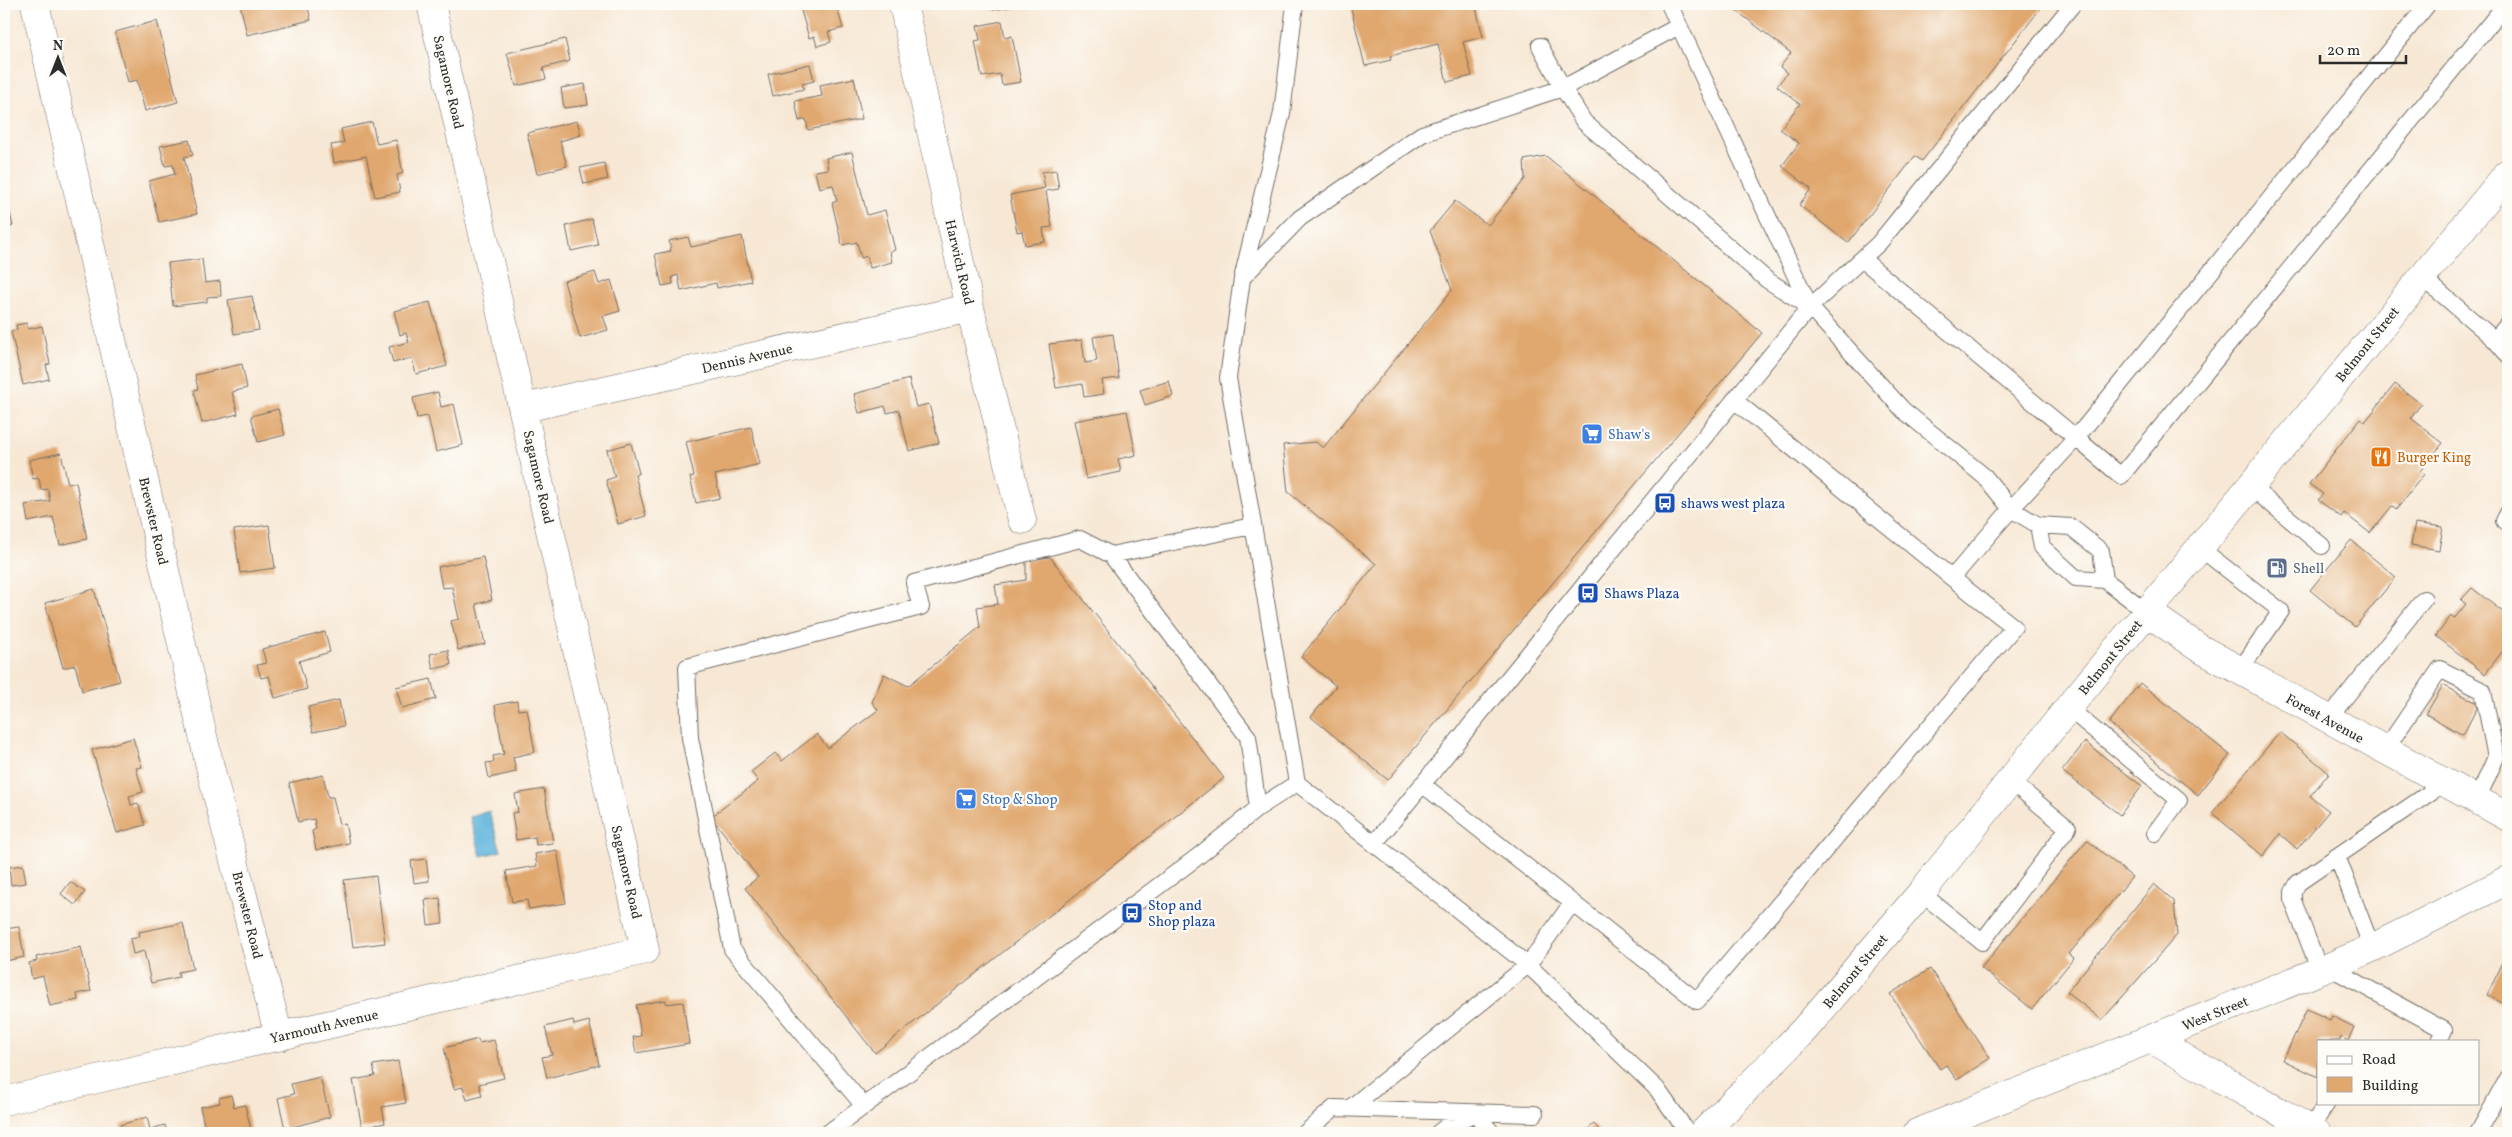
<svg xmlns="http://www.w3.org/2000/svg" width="2512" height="1137" font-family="Vollkorn,serif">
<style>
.water{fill:#61b4dd;stroke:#467084}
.building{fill:#e0a76e}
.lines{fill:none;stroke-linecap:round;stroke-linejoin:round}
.lane-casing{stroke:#726d66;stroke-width:18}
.street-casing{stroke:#726d66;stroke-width:29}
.secondary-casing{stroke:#726d66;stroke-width:29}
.lane{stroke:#fff;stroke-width:16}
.street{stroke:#fff;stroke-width:28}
.secondary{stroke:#fff;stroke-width:28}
.labels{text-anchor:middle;stroke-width:4.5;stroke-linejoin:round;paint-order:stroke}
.street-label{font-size:14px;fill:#2b2b2b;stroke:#fdfcf7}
.shop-label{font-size:14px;fill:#366cbe;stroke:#fdfcf7;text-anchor:start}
.food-label{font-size:14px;fill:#c56008;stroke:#fdfcf7;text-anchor:start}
.transit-label{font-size:14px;fill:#164399;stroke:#fdfcf7;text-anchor:start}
.service-label{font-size:14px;fill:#4e5e75;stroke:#fdfcf7;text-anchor:start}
</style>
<rect width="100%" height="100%" fill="#fdfcf7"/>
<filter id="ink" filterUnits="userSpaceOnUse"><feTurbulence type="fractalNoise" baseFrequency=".02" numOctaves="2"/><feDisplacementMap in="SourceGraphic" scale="10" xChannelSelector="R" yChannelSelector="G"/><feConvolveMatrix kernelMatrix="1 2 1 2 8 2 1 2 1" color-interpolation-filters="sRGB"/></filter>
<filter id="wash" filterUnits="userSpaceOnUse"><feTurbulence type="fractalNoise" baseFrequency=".0096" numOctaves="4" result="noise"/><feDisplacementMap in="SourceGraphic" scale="20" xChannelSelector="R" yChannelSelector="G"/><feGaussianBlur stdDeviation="1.12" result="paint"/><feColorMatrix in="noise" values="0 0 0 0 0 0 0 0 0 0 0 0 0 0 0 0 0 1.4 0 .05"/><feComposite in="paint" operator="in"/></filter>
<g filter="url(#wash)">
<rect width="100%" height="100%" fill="#f7e8d5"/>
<path class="water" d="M489,811L501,851L481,856L470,817Z"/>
<g id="blocks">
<path class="building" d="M240,4H307L311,20L247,35Z
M799,4H836L843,28L828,32L831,42L817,46L814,36L809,38Z
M991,4H1016V6L993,10Z
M1350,4H1475L1483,37L1463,42L1472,76L1447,82L1438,44L1390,56L1391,60L1365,66Z
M1728,4H2044L1922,161L1915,156L1848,243L1799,205L1811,189L1782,166L1799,143L1780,129L1800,104L1777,86L1787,73L1780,67L1791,53Z
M157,21L178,102L145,111L137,80L128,82L115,32Z
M1002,21L1005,38L1012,36L1021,82L1002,85L1000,74L982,77L975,41L980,40L977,26Z
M565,39L570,61L543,68L546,79L516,86L507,53Z
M810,64L814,81L802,84L804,89L773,96L768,74Z
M854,78L862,119L808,130L806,119L799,121L795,101L822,96L820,85Z
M585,84L588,105L564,108L561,88Z
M577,121L581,135L560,141L567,166L537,174L527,133Z
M372,122L377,144L396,140L403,173L397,175L400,192L375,197L366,156L334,163L331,145L344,143L341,129Z
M189,140L193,155L184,157L197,214L159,222L149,181L175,174L173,165L165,166L160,146Z
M852,152L867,215L885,210L895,250L890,252L892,262L870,268L867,256L861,258L857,242L842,245L832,203L837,201L833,185L819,188L815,171L828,169L826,158Z
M1546,156L1762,333L1388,780L1311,717L1336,686L1301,657L1376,564L1288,492L1283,445L1316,442L1323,448L1452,290L1430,231L1455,201L1488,225L1525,179L1524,160Z
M604,163L608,179L584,184L580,168Z
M1056,170L1059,189L1046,191L1052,227L1043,228L1045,242L1025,245L1022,231L1017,232L1010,195L1045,188L1042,172Z
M4,187L13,226L4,228Z
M592,219L598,245L571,251L566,226Z
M742,236L751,281L717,288L716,283L681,291L678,275L672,277L673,284L662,286L655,254L671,251L669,241L688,237L691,247Z
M202,259L205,283L220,281L221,296L207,297V302L173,306L168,263Z
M595,272L599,284L611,280L620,311L603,316L608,330L580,338L564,281Z
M252,296L259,330L234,334L228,300Z
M430,302L447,366L416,374L412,358L393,363L389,347L409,342L406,333L400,335L394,311Z
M27,323L28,329L42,326L50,364L46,365L49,379L23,385L11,331L17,330L16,325Z
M1113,334L1119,378L1102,380L1104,394L1084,397L1082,384L1056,388L1049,344L1082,340L1085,363L1097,361L1093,337Z
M242,364L247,388L232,392L238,414L202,423L194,390L198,389L195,375Z
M909,379L916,407L929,404L939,443L909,451L899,410L887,413L885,406L859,413L854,394Z
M1169,381L1173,396L1145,405L1140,390Z
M2395,384L2421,404L2411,418L2443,443L2420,471L2424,474L2396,510L2392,506L2370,533L2344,513L2341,517L2318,500L2323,494L2309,484L2361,418L2365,422Z
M438,392L441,407L454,404L463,445L436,452L428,416L417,418L413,398Z
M278,409L285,435L258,442L251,416Z
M1127,411L1136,455L1118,459L1121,472L1086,479L1074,421Z
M751,427L760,464L715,475L720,498L696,503L690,477L694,476L686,442Z
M631,443L639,473L635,475L646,516L618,524L606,480L615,477L607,450Z
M61,453L68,484L76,482L87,539L60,545L53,517L28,522L25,505L50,501L48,489L41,490L39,478L33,479L29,460Z
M2415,523L2443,527L2439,550L2411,545Z
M269,525L275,568L240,573L234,530Z
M2351,540L2396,577L2355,627L2310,590Z
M483,557L492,600L476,604L485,644L458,650L451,621L459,619L452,587L442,588L438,567Z
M1050,557L1224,778L875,1053L745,888L758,877L711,817L758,781L751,772L775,753L782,761L817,734L828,748L878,710L872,702L884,674L908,686L980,627L977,607L998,604L995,585L1026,580V560Z
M2472,588L2508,616V644L2485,674L2436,636L2451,616L2454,619L2466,604L2461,600Z
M94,589L120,681L82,691L75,665L63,668L45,603Z
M325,632L330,652L299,661L307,689L275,698L269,676L261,678L257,665L266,663L262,649Z
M448,650L451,665L433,669L430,654Z
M431,679L436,699L402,708L396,687Z
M2140,683L2230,755L2198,795L2109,723Z
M2443,685L2479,704L2463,735L2426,714Z
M339,700L344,726L313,732L308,707Z
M517,701L518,710L527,709L535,752L513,757L516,772L489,778L486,763L494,762L493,756L504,754L495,705Z
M2280,732L2329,773L2310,796L2329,811L2297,849L2280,834L2263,856L2212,813Z
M133,738L142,767L136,768L143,792L129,796L131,805L138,803L145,825L117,833L92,750Z
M2085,742L2142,786L2120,815L2062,771Z
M323,775L328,797H333L339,824L345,823L349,843L316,850L312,831L316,829L314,819L298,822L289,783Z
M544,789L553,843L536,845L535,837L516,840L512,813L518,812L515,794Z
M2087,840L2132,877L2069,954L2074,958L2032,1009L1981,968Z
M557,850L566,903L529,909L527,900L512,902L506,871L537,866L535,854Z
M426,859L429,881L414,883L411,861Z
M23,865L26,883L11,885L9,867Z
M376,876L385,943L353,947L344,880Z
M70,882L85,892L75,905L61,894Z
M2154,884L2174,901L2177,935L2102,1020L2067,992Z
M440,898L443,923L428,925L425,900Z
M183,923L193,969L178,972L179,977L151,983L144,951L133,954L130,939L140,937L139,932Z
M19,927L24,957L6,961L4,929Z
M81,947L91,991L77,994L78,1000L50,1006L43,976L32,979L29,963L37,961L36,957Z
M2508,952V1006L2487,995Z
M1930,969L1990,1058L1957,1080L1946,1065L1940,1069L1890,994Z
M666,1000V1004L683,1002L689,1044L636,1053L633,1037L641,1036L636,1005Z
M2307,1009L2330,1020L2332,1016L2354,1027L2348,1041L2341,1037L2340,1041H2318V1077L2283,1060Z
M573,1020L574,1025L589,1021L599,1065L547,1078L542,1057L552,1055L545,1027Z
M478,1039L479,1043L494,1040L504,1078L479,1084L482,1096L467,1100L463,1087L454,1089L444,1048Z
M398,1061L406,1103L382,1107L385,1123L362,1128L353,1080L375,1076L373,1065Z
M320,1077L330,1117L285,1129L278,1098L294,1094L291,1084Z
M231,1095L234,1107L245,1105L252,1133H206L200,1107L220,1103L219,1098Z
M147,1117L150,1129L165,1125L167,1133H122L120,1125Z
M1594,1124L1602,1133H1583Z"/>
</g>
</g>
<g filter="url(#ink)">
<use href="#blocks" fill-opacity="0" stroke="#726d66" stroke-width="1"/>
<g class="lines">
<g class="lane-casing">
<path id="lane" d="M1295,4L1282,113L1242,279L1228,378L1297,783L1528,965L1657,1089L1688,1133
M1669,4L1810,307L1903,410L1985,477L2011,509L2038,525L2071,527L2101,551L2105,580
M1540,46L1563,88L1679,26
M1862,259L2076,438L2428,4
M2422,277L2495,340L2508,355
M1242,278L1300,218L1422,134L1563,88L1584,122L1767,280L1810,307
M2495,340L2508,324
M1734,400L1952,578
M2251,487L2322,546
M2508,513L2504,521H2508
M2038,525L2042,547L2076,578L2105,580L2147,612
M1252,526L1111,555L1248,737L1258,808
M2201,549L2281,611L2240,670
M2068,708L2179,800L2155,833
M2328,719L2424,599
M2385,750L2440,669L2483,691L2496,757L2477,800
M1422,784L1697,1001L2014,627L1952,578L2011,509L2076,438L2121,476L2506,4
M1374,844L1810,307L1879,243L2073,4
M2337,856L2372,948
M1921,893L1982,942L2068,828L2009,780
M2329,967L2444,1030L2439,1041
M2320,971L2293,901V892L2298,883L2444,783
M864,1106L732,949L690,738L687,667L921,607L914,583L1080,539L1111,555
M1350,1108L1528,965L1572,903
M1475,1113L1492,1133
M2310,1129L2327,1103
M828,1133L1196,858L1258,808L1297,783
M1305,1133L1334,1108L1535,1114
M1438,1133L1447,1126L1471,1115
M2478,1133L2508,1078"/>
</g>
<g class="street-casing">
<path id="street" d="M35,4L211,771L279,1037
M903,4L970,308L1022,520
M524,408L970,308
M2151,1039L2317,1133
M4,1101L645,950L431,4"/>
</g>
<g class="secondary-casing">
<path id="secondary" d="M2147,612L2199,648L2508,817
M1703,1133L1804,1030L1921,893L2068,708L2508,173
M1917,1133L2329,967L2372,948L2508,880"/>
</g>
<use href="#lane" class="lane"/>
<use href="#street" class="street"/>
<use href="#secondary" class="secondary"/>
</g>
</g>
<defs>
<g id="supermarket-square" transform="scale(1.125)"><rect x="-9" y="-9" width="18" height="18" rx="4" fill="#3f7fe0" stroke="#fdfcf7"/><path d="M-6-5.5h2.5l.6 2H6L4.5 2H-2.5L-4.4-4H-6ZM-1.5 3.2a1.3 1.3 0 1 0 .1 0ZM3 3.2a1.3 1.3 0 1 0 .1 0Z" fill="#fff"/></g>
<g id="restaurant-square" transform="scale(1.125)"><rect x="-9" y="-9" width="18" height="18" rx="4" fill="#e8710a" stroke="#fdfcf7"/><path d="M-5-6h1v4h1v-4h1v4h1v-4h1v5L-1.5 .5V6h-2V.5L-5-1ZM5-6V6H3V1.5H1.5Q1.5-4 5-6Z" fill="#fff"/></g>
<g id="bus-square" transform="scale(1.125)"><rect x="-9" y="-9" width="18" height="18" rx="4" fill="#1a4fb4" stroke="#fdfcf7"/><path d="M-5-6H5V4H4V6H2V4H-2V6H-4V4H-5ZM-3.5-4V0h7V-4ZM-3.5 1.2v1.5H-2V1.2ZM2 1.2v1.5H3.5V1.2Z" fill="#fff"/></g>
<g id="fuel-square" transform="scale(1.125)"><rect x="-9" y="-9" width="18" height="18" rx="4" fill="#5c6f8a" stroke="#fdfcf7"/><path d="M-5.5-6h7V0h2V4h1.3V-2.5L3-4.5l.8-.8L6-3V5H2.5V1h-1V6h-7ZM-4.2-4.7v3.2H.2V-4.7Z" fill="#fff"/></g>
</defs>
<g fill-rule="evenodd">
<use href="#supermarket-square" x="1592" y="434"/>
<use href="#restaurant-square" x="2381" y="457"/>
<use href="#bus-square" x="1665" y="503"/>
<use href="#fuel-square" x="2277" y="568"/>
<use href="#bus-square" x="1588" y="593"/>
<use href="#supermarket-square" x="966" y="799"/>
<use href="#bus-square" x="1132" y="913"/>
</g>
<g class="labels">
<g class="street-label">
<text transform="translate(449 82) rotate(77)" y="5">Sagamore Road</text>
<text transform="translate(960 262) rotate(77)" y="5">Harwich Road</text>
<text transform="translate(2367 344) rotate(-51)" y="5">Belmont Street</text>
<text transform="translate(747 358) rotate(-13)" y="5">Dennis Avenue</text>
<text transform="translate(539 477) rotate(77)" y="5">Sagamore Road</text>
<text transform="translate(154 521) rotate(77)" y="5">Brewster Road</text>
<text transform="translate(2110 657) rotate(-51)" y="5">Belmont Street</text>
<text transform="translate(2325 718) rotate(29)" y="5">Forest Avenue</text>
<text transform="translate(627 872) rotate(77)" y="5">Sagamore Road</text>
<text transform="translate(248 915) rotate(76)" y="5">Brewster Road</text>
<text transform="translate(1855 971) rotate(-50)" y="5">Belmont Street</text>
<text transform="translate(2215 1013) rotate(-22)" y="5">West Street</text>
<text transform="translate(324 1026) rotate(-13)" y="5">Yarmouth Avenue</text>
</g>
<g class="shop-label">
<text x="1608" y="439">Shaw's</text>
<text x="982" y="804">Stop &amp; Shop</text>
</g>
<g class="food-label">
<text x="2397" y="462">Burger King</text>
</g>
<g class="transit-label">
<text x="1681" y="508">shaws west plaza</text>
<text x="1604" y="598">Shaws Plaza</text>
<text x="1148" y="910">Stop and<tspan x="1148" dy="16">Shop plaza</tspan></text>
</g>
<g class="service-label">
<text x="2293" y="573">Shell</text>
</g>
</g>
<rect width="2512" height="1137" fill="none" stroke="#fdfcf7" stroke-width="20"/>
<rect x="2317" y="1040" width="162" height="65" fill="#fdfcf7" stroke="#a9a8a5"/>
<rect x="2327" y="1056" width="25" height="8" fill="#ffffff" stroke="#a9a8a5"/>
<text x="2362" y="1064" font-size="15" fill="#2b2b2b">Road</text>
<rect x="2327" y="1077" width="25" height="15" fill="#e0a76e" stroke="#a9a8a5"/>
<text x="2362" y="1090" font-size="15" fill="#2b2b2b">Building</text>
<g transform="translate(58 58)" stroke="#fdfcf7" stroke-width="4" paint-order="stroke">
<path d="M0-4L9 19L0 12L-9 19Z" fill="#2b2b2b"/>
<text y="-8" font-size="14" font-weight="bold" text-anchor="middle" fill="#2b2b2b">N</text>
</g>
<path d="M2320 55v8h86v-8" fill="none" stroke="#2b2b2b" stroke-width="2.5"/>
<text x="2327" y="55" font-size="15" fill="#2b2b2b" stroke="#fdfcf7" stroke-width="4" paint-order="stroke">20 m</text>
</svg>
